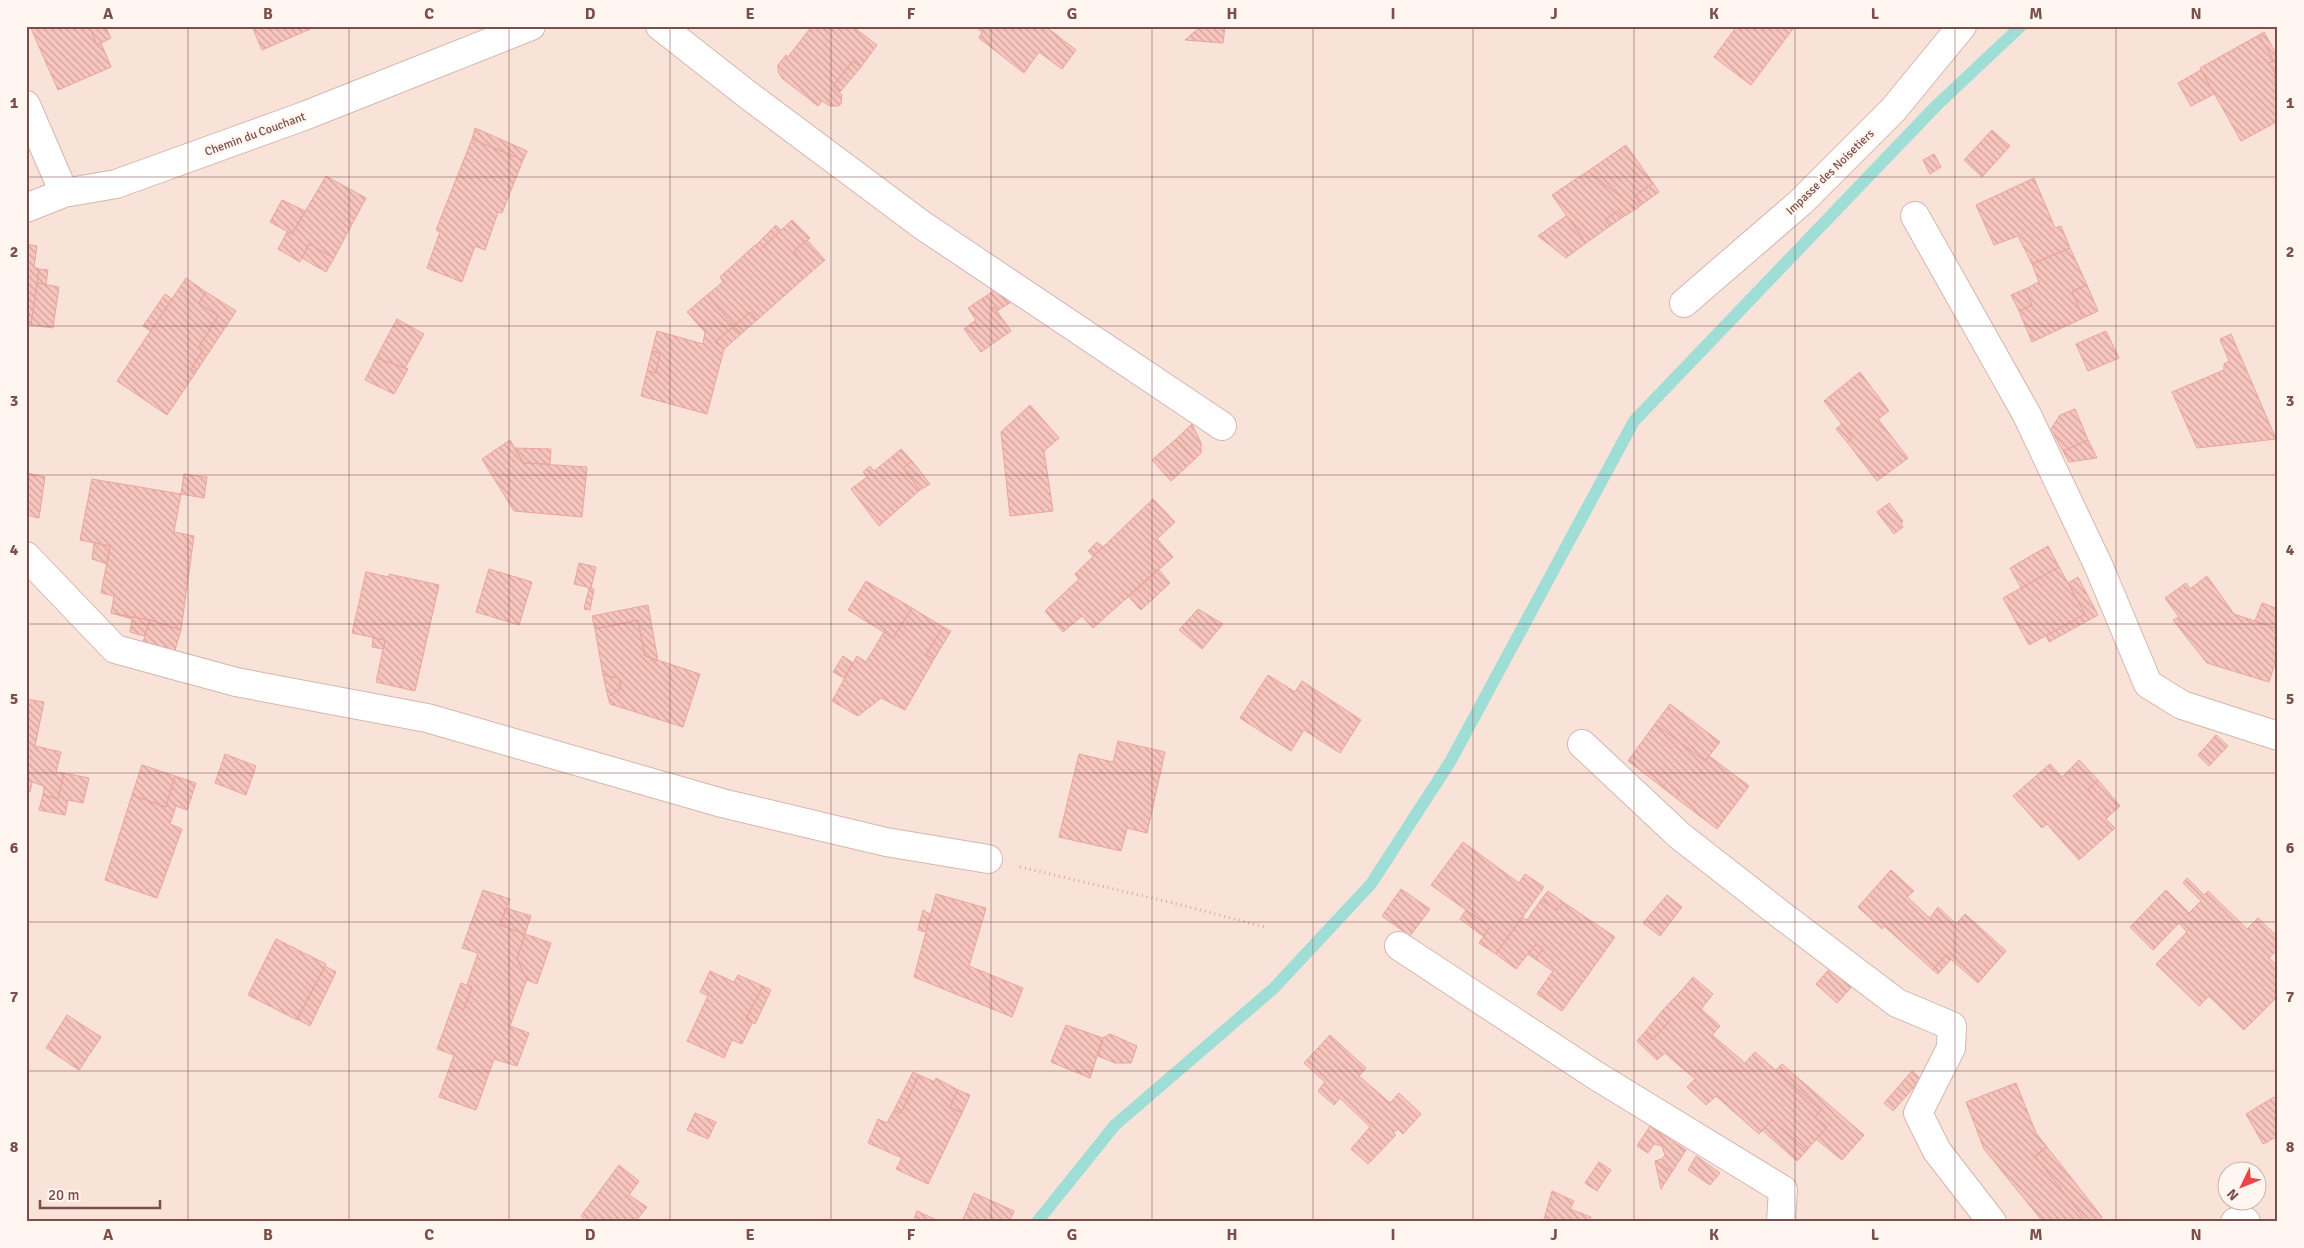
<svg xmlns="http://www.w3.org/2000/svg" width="2304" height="1248" font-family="Signika,sans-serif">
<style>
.residential{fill:#f9e3d9;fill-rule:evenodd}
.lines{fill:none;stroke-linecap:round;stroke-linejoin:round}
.stream{stroke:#9fded7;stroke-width:12}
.building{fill:url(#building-back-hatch);stroke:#eba59c}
.street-casing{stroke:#d5b6af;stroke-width:30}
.path{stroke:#dda79f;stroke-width:3;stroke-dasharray:1 4;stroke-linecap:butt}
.street{stroke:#fff;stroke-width:28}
.grid{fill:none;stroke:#7c4e49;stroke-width:1;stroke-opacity:0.55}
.labels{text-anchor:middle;stroke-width:5;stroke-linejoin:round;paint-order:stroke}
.street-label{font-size:12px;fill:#7c4e49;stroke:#fff6f1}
.neatline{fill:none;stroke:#7c4e49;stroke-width:2}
.grid-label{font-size:16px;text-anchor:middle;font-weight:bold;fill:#7c4e49}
</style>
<defs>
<pattern id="building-back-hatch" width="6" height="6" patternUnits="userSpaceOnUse" patternTransform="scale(1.25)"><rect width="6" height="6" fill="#f7c5bd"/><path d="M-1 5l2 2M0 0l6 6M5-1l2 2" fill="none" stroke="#cda29c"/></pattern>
</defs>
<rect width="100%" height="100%" fill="#fef0e8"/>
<path class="residential" d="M26,26H2278V1222H26ZM2226,1170H2256V1200H2226Z"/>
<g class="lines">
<path class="stream" d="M1037,1222L1115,1125L1274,988L1371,884L1450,762L1634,421L1936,106L2021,26"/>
</g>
<path class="building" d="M30,26H89L97,45L101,43L111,67L58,90Z
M89,26H105L111,38L97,45Z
M252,26H317L262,50Z
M812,26H825L830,30L834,26H852L877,45L861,67L853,61L833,86L842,95L841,104L838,106H830L822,101L818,106L782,78L778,71V65L786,55L788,57Z
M975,26H1045L1076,50L1062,69L1039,52L1024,73L979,38L982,32Z
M1201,26H1225L1223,43L1185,40Z
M1737,26H1795L1751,85L1714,57Z
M2264,32L2278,57L2274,61L2259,35Z
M2259,35L2274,61L2269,63L2277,77L2274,79L2278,86V121L2241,141L2200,68Z
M853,61L861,67L840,92L833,86Z
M2274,61L2278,68L2277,77L2269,63Z
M2201,70L2214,94L2191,106L2178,83Z
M475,128L527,151L523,160L472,139Z
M1992,130L2010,146L1982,177L1964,160Z
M472,139L523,160L502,213L498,212L485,250L475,246L462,282L427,268L440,232L436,230Z
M1626,145L1653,183L1635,196L1641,205L1636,209L1588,171Z
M1934,154L1941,167L1930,174L1923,160Z
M1588,171L1636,209L1623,217L1618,211L1605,220L1610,226L1586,243L1552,195Z
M326,176L366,198L334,258L309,244L300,262L278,249L287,232L292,234Z
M2034,178L2055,228L2061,226L2070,248L2032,264L2018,236L1994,245L1976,205Z
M1653,183L1659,192L1641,205L1635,196Z
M282,200L305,211L292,234L270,222Z
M1618,211L1623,217L1610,226L1605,220Z
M1566,216L1586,243L1566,258L1538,236Z
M792,220L810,238L794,251L811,272L757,320L750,312L734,326L707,295L723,282L720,277L755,245L760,250Z
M776,225L781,230L760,250L756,245Z
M807,240L825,260L811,272L794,251Z
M26,244L37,246L34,267L39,269L31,325L26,324Z
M309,244L334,258L326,272L302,258Z
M2070,248L2087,285L2072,291L2083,318L2032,342L2019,311L2032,305L2025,289L2039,282L2032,264Z
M39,269L48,270L46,284L37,283Z
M186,278L206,292L199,303L218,316L199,347L203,350L191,369L196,372L167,415L117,381Z
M37,283L59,287L53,328L31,325Z
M2087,285L2098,311L2083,318L2072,291Z
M999,287L1011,302L997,311L994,307L990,309L983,298Z
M2025,289L2032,305L2019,311L2011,295Z
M206,292L236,311L196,372L191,369L203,350L199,347L218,316L199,303Z
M165,294L172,299L151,331L143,326Z
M707,295L734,326L715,342L724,349L707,414L641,396L647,371L656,373L660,353L652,351L657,331L703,344L705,332L687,312Z
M983,298L990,309L994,307L1011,331L981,352L964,329L976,320L968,308Z
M750,312L757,320L741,334L734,326Z
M397,319L424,334L405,368L376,358Z
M734,326L741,334L724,349L715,342Z
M2106,331L2119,358L2088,371L2076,344Z
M2231,334L2276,439L2197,448L2172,392L2224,370V364L2229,361L2220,339Z
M652,351L660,353L656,373L647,371Z
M376,358L408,369L394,394L365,380Z
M1860,372L1889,411L1878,419L1908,458L1877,481L1847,442L1852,438L1824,401Z
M1030,405L1059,438L1044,451L1053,511L1010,516L1001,432Z
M2075,409L2088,440L2063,451L2051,429L2060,415Z
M1192,424L1201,443V453L1195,459L1176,439Z
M1842,424L1852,438L1847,442L1836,429Z
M1176,439L1195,459L1171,481L1152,460Z
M510,440L524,463L587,467L582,517L514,511L482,459Z
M2088,440L2097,458L2069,462L2063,451Z
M514,448L551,449L550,464L524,463Z
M901,449L912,461L903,468L893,456Z
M893,456L920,490L879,526L851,489L867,477L863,472L870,466L874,471Z
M912,461L930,484L920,490L903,468Z
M26,473L45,477L39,518L26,515Z
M184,474L207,477L204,498L181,494Z
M92,479L181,494L174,532L194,536L181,630L150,620L111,613L114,596L101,593L110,546L80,540Z
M1153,499L1175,522L1157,539L1173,557L1093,628L1082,616L1063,632L1045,611L1079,579L1075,574Z
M1889,503L1903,521L1901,523L1903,527L1894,534L1877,512Z
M1097,542L1103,547L1093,556L1088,551Z
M94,543L110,546L107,564L92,559Z
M2048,546L2059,567L2021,588L2010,568Z
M579,563L596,567L591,588L574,584Z
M2059,567L2085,614L2029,645L2003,598Z
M489,569L532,582L519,625L476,612Z
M1158,569L1170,583L1141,610L1128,596Z
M366,572L389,577V574L439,585L415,691L376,682L385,640L352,633Z
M2207,576L2234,614L2278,629V654L2269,682L2207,663L2173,620L2179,617L2165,598L2186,583L2190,589Z
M2078,577L2098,615L2049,642L2046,636L2085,614L2068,583Z
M866,581L912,608L893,638L848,610Z
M589,588L594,589L590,610L584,609Z
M2262,603L2278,609V629L2255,621Z
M648,605L658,661L645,656L638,620L595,629L592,616Z
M912,608L943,627L926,655L934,659L905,710L881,698L858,716L832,701L857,656L866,662L884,632L893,638Z
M1198,609L1223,624L1202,649L1179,630Z
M111,613L150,620L144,636L130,632L132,619Z
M150,620L181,630L172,660L141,649Z
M638,620L645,656L700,674L683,727L610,704L608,697L621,688L619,678L603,675L595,629Z
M943,627L951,631L934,659L926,655Z
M373,638L385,640L383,649L372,647Z
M843,656L853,663L844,678L833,672Z
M603,675L619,678L621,688L608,697Z
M1268,675L1295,692L1302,681L1361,720L1340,753L1304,730L1291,751L1240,718Z
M26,699L44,702L35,746L61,752L56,772L64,773L58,799L43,795L44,786L32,782L30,792L26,791Z
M1670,704L1720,742L1705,761L1655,724Z
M1655,724L1705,761L1709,756L1749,786L1717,829L1676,798L1680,793L1667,782L1662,787L1628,761Z
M2216,735L2228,746L2209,766L2198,755Z
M1118,741L1165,752L1147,833L1127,828L1121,851L1059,837L1079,754L1113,762Z
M225,754L256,766L246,795L215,783Z
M2079,760L2098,780L2088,789L2110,815L2106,819L2115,828L2079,860L2047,824L2042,828L2013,796L2050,764L2062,777Z
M142,765L175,776L166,807L132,795Z
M64,773L89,778L83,803L68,800L65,815L39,810L43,795L58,799Z
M175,776L196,783L187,810L176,806L170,824L182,829L157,898L105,880L132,795L166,807Z
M2098,780L2120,806L2110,815L2088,789Z
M1667,782L1680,793L1676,798L1662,787Z
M1463,842L1519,883L1525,874L1544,887L1496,954L1479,943L1490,927L1431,885Z
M1891,870L1914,891L1907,897L1930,918L1938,907L1956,924L1965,914L2006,951L1978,983L1946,955L1933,970L1884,926L1882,929L1858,907Z
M2187,878L2204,895L2208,891L2247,929L2258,918L2278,937V949L2269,958L2278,966V996L2244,1030L2209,996L2199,1006L2156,964L2187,932L2179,923L2153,950L2130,927L2166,890L2189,913L2201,901L2183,883Z
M1401,889L1430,909L1410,936L1382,916Z
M483,890L510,899L500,925L525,934L517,959L527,979L510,1026L529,1033L517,1066L494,1059L476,1110L439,1097L454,1055L437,1049L453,1005L464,1009L472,987L467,985L478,953L462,948Z
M1548,891L1563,902L1557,910L1541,900Z
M936,894L986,908L969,966L1023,988L1012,1017L914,977Z
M1667,895L1682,907L1660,936L1643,923Z
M1541,900L1557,910L1563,902L1615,937L1562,1011L1537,994L1553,971L1535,959L1543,949L1536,944L1516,969L1496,954L1522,917L1527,920Z
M506,908L531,916L525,934L500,925Z
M923,910L930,914L926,932L918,930Z
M1466,910L1490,927L1483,936L1460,919Z
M525,934L551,943L537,984L527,980L517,959Z
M276,939L326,964L297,1020L248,995Z
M1536,944L1543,949L1535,959L1528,954Z
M1946,955L1951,959L1938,974L1933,970Z
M1833,965L1856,982L1837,1003L1816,984Z
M325,966L336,972L310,1026L297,1019Z
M710,971L734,982L738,975L763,986L746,1019L752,1023L742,1044L732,1040L724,1058L687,1041L708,996L700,992Z
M1693,977L1713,994L1701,1009L1681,991Z
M461,983L472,987L464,1009L453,1005Z
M763,986L771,990L755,1024L746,1019Z
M1681,991L1720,1026L1712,1035L1745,1063L1755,1052L1821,1110L1815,1117L1827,1127L1807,1150L1772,1120L1759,1134L1716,1096L1706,1105L1687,1087L1695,1079L1665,1053L1657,1060L1637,1041L1645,1032L1652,1040L1671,1019L1662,1011Z
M1662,1011L1671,1019L1652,1040L1645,1032Z
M67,1015L101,1037L79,1070L46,1048Z
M1066,1025L1103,1038L1090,1078L1051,1062Z
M1110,1034L1137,1046L1131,1063H1115L1098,1056L1103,1038Z
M1330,1035L1366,1068L1359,1076L1390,1103L1399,1093L1421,1114L1403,1134L1398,1129L1393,1133L1396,1135L1368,1164L1351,1149L1370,1127L1340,1098L1334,1105L1318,1091L1325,1082L1304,1063Z
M1782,1064L1864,1135L1842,1160L1816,1139L1827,1127L1815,1117L1821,1110L1776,1070Z
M1912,1071L1921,1079L1893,1111L1884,1103Z
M913,1072L919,1075L901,1113L894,1110Z
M919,1075L935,1082L936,1078L958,1090L950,1107L962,1113L928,1184L896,1169L902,1158L868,1143L878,1119L887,1123L894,1110L901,1113Z
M2016,1083L2036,1133L2047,1147L2035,1156L2087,1222H2043L1984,1149L1966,1102Z
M958,1090L970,1095L962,1113L950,1107Z
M2274,1097L2278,1102V1136L2263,1144L2246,1114Z
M695,1113L716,1122L708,1139L687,1130Z
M1772,1120L1807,1150L1797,1161L1762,1130Z
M1650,1126L1686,1150L1672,1172L1655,1161L1662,1159L1665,1155L1662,1146L1654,1144L1648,1153L1637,1146Z
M2047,1147L2102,1217L2097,1222H2087L2035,1156Z
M1696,1156L1720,1173L1710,1185L1688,1170Z
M1655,1161L1672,1172L1661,1189Z
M1599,1162L1611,1170L1597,1191L1585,1183Z
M619,1165L639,1181L629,1195L647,1207L635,1222H586L581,1216Z
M1552,1191L1574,1201L1570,1209L1591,1217L1589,1222H1551L1544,1219Z
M974,1193L1014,1211L1009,1222H962Z
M917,1211L941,1222H913Z"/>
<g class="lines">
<g class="street-casing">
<path id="street" d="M660,26L748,95L922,225L1222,426
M26,105L64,193
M26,208L64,193L116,184L304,116L531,26
M1915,216L2027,415L2099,567L2148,684L2182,705L2278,736
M1684,303L1801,202L1893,110L1962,26
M26,556L115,649L236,682L427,718L722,803L886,842L988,859
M1582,744L1680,836L1776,911L1897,1003L1952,1026L1951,1048L1918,1113L1937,1151L1992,1222
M1399,946L1595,1075L1783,1190L1781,1222
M2235,1222L2242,1219L2246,1222"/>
</g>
<path class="path" d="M1020,867L1169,902L1265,927"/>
<use href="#street" class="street"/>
</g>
<path class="grid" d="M188,26V1222M349,26V1222M509,26V1222M670,26V1222M831,26V1222M991,26V1222M1152,26V1222M1313,26V1222M1473,26V1222M1634,26V1222M1795,26V1222M1955,26V1222M2116,26V1222M26,177H2278M26,326H2278M26,475H2278M26,624H2278M26,773H2278M26,922H2278M26,1071H2278"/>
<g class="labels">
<g class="street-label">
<text transform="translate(255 134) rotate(-20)" y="4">Chemin du Couchant</text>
<text transform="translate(1830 172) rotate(-44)" y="4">Impasse des Noisetiers</text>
</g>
</g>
<rect width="2304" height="1248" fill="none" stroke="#fff6f1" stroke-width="55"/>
<g transform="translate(2242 1186) rotate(227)"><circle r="24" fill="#fff6f1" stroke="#cbb3ae"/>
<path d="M0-4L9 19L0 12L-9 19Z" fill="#f34349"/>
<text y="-8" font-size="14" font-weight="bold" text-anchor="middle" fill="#7c4e49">N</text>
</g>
<path d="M40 1200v8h120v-8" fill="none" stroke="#7c4e49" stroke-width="2.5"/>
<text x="48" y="1200" font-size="15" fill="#7c4e49" stroke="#fff6f1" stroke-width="4" paint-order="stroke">20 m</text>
<rect x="28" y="28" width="2248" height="1192" class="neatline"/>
<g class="grid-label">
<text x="108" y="19">A</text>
<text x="268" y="19">B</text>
<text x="429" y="19">C</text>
<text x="590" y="19">D</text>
<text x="750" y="19">E</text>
<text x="911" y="19">F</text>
<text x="1072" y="19">G</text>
<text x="1232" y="19">H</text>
<text x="1393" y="19">I</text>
<text x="1554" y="19">J</text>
<text x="1714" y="19">K</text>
<text x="1875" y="19">L</text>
<text x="2036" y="19">M</text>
<text x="2196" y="19">N</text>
<text x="14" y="108">1</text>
<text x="2290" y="108">1</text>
<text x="14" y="257">2</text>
<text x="2290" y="257">2</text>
<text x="14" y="406">3</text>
<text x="2290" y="406">3</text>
<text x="14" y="555">4</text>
<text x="2290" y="555">4</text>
<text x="14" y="704">5</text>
<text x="2290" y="704">5</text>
<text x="14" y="853">6</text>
<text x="2290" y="853">6</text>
<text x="14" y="1002">7</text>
<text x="2290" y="1002">7</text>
<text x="14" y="1152">8</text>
<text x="2290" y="1152">8</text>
<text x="108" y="1240">A</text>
<text x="268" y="1240">B</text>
<text x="429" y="1240">C</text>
<text x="590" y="1240">D</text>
<text x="750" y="1240">E</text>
<text x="911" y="1240">F</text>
<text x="1072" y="1240">G</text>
<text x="1232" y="1240">H</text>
<text x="1393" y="1240">I</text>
<text x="1554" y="1240">J</text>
<text x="1714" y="1240">K</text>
<text x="1875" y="1240">L</text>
<text x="2036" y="1240">M</text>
<text x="2196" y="1240">N</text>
</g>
</svg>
